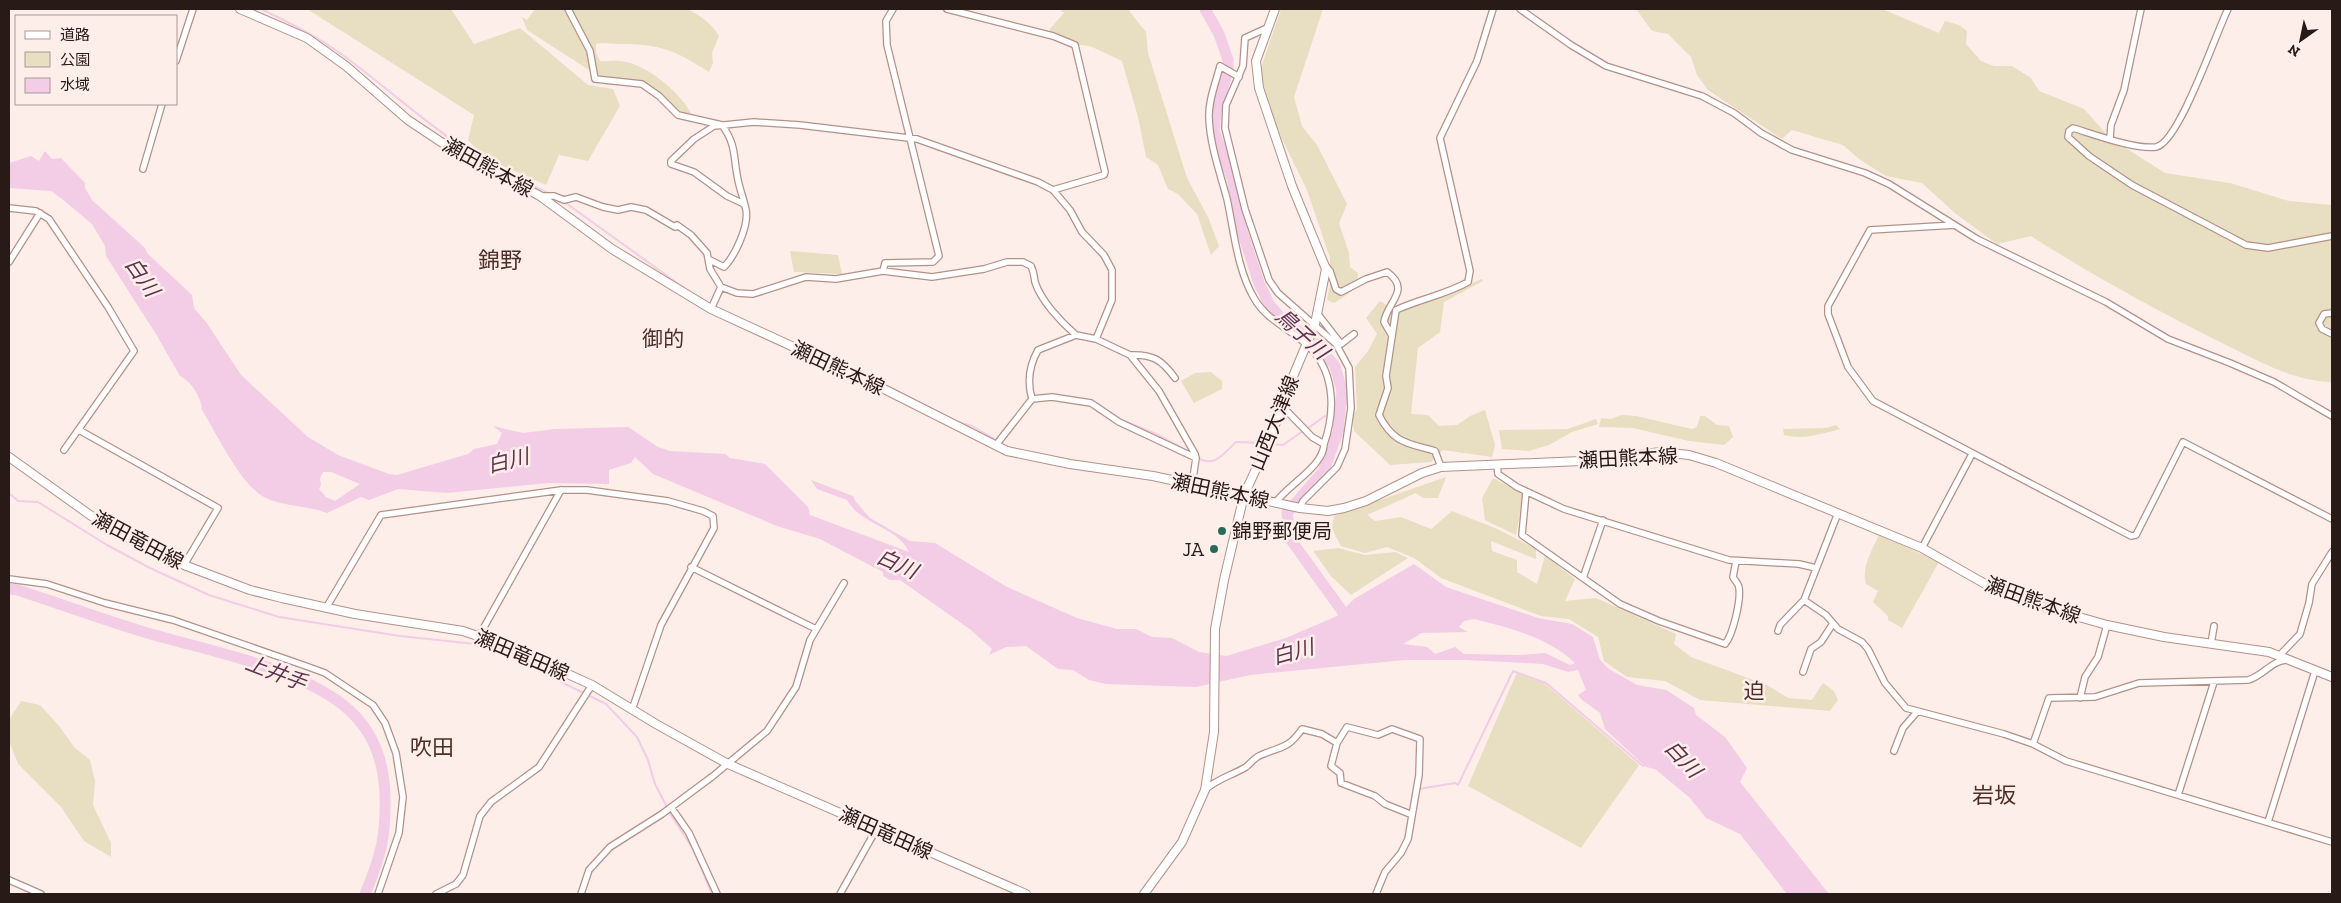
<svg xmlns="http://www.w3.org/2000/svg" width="2341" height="903" font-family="'Zilla Slab','Noto Sans JP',serif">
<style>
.green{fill:#e8dec1}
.water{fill:#f2cde5;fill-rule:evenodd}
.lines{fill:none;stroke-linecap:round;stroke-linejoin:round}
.stream{stroke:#f2cde5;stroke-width:2}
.river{stroke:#f2cde5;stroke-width:11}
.street-casing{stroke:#b49188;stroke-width:8}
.secondary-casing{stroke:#b49188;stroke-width:10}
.street{stroke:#fff;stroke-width:5.5}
.secondary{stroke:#fff;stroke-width:8}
.poi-dot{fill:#286959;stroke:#fdeeea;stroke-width:2}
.labels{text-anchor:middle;stroke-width:5;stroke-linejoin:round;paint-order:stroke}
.street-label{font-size:20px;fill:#281a17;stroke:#fdeeea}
.poi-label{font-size:20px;fill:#281a17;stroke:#fdeeea;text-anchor:start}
.water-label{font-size:21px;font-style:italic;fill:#5f3151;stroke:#fdeeea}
.neighbourhood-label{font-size:21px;fill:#4d2f28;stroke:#fdeeea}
.quarter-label{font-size:22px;fill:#4d2f28;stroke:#fdeeea}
</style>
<rect width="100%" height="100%" fill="#fdeeea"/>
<path class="green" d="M307,9H451L474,44L520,28L588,85L613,89L620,106L588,161L559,155L546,185L485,158L468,140L474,115Z
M535,9H687C700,15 712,24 719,36L712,53L713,63L709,72C674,50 661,44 619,44C611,44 604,42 596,44V53L600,61C607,62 612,60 619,61C645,62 683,94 692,116L674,109L648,87L609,83L527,30L522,17L527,20Z
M1059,9H1131L1129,11L1146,32L1148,53L1187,178L1208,217L1219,246L1211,255L1197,214L1178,194L1168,189L1158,165L1146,157L1138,117L1122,61L1090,46L1063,43L1049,30L1064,13Z
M1281,9H1323L1294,97L1302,126L1317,145L1347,204L1339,223L1349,253L1350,267L1358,273C1359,288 1346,297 1334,303L1327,300L1330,283V258L1307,190L1269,112L1261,85V68Z
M1636,9H1882L1939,33L1945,21L1959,25L1967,31L1966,44L1981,61L1994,66H2012L2031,78L2039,91L2084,109L2110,138L2165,173L2230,183L2289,201L2332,205V382C2291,381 2255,359 2218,341C2154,309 2092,275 2031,236L1997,244L1956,214L1922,183L1886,176L1859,159L1843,145L1792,130L1782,139L1708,90L1697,75L1691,57L1668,34L1652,31Z
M790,251L838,255L842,274L794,272Z
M1482,279L1483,281L1444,302L1440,332L1418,348L1411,414L1428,415L1439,426L1457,425L1470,416L1485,410L1495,445L1492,457L1443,450L1431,462L1390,465L1354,431L1352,417L1357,409L1355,367L1368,351L1377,334L1366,318L1380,301L1399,312Z
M1211,372L1222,381V389L1194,403L1181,381L1195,373Z
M1622,415L1636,416L1692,429L1697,427L1700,416H1705L1717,425L1729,426L1733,437L1724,445L1689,441L1633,428L1599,427L1601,418L1610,419Z
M1596,419L1598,424L1572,432L1549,445L1529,451L1502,449L1499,430L1568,429Z
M1836,425L1840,429C1822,434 1802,440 1784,435L1783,429L1827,428Z
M1446,477L1438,498H1423L1416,493L1367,515L1375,521L1401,517L1431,529L1452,511L1497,529L1536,549V559L1491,541L1492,551L1517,560V572L1537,584L1545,556L1575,579L1565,601L1596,598L1676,634L1674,644L1691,657L1767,685L1788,698L1812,700L1823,683L1834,691L1838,700L1830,711L1700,700L1665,681L1627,677L1604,661L1598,637L1569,619L1541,616L1441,578L1414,558L1387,547L1365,553L1341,546L1332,529L1334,516Z
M1493,478L1523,494L1516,535L1485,520L1482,498Z
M1879,535L1939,562L1902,628L1888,620V616L1873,602L1878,591L1866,584C1861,568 1872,550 1879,535Z
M1338,548L1365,555L1395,552L1408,558L1351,595L1331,576L1313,551Z
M1517,672L1544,683L1639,765L1581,848L1468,786Z
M21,701L40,705L60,727L74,747L90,760L95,781L93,805L111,843V857L84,841L61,807L18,764L9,741V720Z"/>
<path class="water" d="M45,151L52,159L61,158L85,183V188L92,200L145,248L147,253L192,295L194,308L206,322L241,375L308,437L338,455L389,474L397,475L468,454L474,449L497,444L502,433L493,426L523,433L555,429L628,427L658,447L670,451L725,454L730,458L765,464L808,507L810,515L909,552C898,527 861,525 847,500L817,489L811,480L853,496L856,502L870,518L910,541L935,543L1007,587L1077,618L1117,629H1136L1152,637L1172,638L1199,652L1226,656L1286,638L1337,616L1354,599L1414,564L1446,587L1538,618L1572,624L1593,637L1600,660L1609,669L1637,685L1666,690L1694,708L1696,715L1725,737L1747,768L1740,782L1829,894H1787L1740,834L1706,818L1690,798L1655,769L1646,767L1605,729L1600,713L1581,699L1578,695L1586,690L1578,670L1568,672L1543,664L1466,660H1405L1250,675L1196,687L1105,684L1089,680L1073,670L1058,669L1026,646L1006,647L989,655L992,649L971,630L900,580H890L883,576V572L820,539L777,526L653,474L635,457L631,463L609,470V484L548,483L447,493L398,489L369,500L361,497L327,513C306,505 283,507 264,497C240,484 217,434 202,410C201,397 192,382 180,376L156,334L106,256L105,246L92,224L62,199L51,191L9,188V163L31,156L39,161ZM323,472H331L360,484L335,501L326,497L319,489L321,485L320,478ZM1474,619C1510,628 1548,637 1575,663L1570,665L1545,653L1521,655L1464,654L1455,647L1435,654L1427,647L1403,644L1422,633L1468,632L1459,627L1464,621Z"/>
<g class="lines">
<path class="stream" d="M261,9C290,23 318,37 344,56C390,90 431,128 478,158
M500,170L550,194
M563,201L691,293
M782,338L857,370L947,417
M1062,396L1082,399
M1094,402L1122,420L1156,434L1191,453
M1023,406L1030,398
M1335,411L1340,409
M958,422L972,426L996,440
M1307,429L1325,416
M1000,435L1010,423
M1270,444L1283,445L1303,431
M1197,457C1214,469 1223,454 1236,442L1265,443
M9,493L18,501L38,502L107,545L150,568L209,595L279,617L400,636L485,645L606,704L637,737L648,760L655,784L667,807
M1419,789L1455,783L1458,785L1513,671L1546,683L1643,766L1645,764
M669,812L693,849L712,894
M1407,829L1409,817
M1373,894L1380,876"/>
<path class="river" d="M1205,9L1219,34L1228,60V70L1216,112L1214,131L1232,178L1242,231L1259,283L1269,304L1283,320L1317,345L1335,366L1342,391L1338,432L1323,472L1287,513L1291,540L1350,622
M9,589L18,590C60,604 102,619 144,632C185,644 227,653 267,667C333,691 383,717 385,796C386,837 381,856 365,894"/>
<g class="street-casing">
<path id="street" d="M568,9L590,51L595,79L642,84L659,96L678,115L722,125C737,146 733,157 738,180C740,190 744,200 746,210C749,226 735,256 724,267L710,260
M947,9L1053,36L1075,45L1105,172L1104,175L1053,190
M1520,9L1571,45L1606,66L1702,96L1734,113L1761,133L1792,150L1865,173L1889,184L1977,239L2106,302L2168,339L2230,363L2274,382L2332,416
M2228,9C2216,33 2179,143 2156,147C2136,150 2093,134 2073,128L2069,131L2068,137L2089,156L2132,185L2246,245L2268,248L2332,236
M1267,28L1245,38L1243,66L1226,105L1225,128L1245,209L1269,280L1278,293L1336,344L1349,368L1351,408L1345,449L1337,467L1303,501L1300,508
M176,61L193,9
M1239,77L1220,66C1216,82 1208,101 1209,118C1210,145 1220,173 1227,199C1234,231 1237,269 1254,298C1268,323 1295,330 1313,351C1335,376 1335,413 1324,444
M2110,138L2111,125L2124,90L2141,9
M143,169L162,104
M540,196H554L564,200L576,197L603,207L618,210L631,207L646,210L675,227L677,225L691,235L707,253L710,269L721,287L711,309
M744,204L727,196L694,172L671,164V161L694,139L714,126L754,122L800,125L917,139L1038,182L1053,190L1070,210L1082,232L1104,255L1112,270V300L1096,339
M9,208L36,211L49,219L108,307L134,351L64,450
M1955,225L1870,230L1828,306V314L1848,367L1873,401L2131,536L2136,535L2183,442L2332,519
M9,262L40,213
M1325,265L1330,271L1336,289L1341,292L1366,279L1387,272C1412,290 1387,302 1384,322L1391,334
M883,271L932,277L984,269L1007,262H1023L1031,266C1034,272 1034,276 1035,282C1041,301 1061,322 1076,335
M721,287L737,293L753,294L806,277L836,279L883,271L885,263L933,262L939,256L887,45L886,21L893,9
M1317,313L1341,344L1354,334
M2332,313L2324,314L2319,323L2322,329L2332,334
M1130,355C1153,354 1162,360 1175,378
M1032,399L1052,397L1091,403L1119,422L1196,458
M79,430L218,508L184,565
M996,445L1032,399C1027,382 1029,366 1038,350L1076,335L1096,339L1130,355L1159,391L1195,454L1196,458L1192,485
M1497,465L1498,474L1517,487L1564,509L1729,560L1799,564L1816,568
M1441,467L1435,451C1407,443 1393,443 1379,415L1388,388L1386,376L1396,310C1419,299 1445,295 1468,282L1470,271L1440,138L1477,61L1493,9
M1526,492L1522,535L1583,578
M1276,502C1288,485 1324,466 1324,444L1312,437L1281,405
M1838,513L1804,600L1826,615L1838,629L1862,642L1868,649L1885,683L1906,708L2004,734L2033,744L2066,761L2332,842
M1603,520L1583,578L1620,604L1659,621L1725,644C1733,635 1741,600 1739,588C1739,584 1735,581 1733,577L1736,561
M1922,548L1972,454
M691,567L816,629
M9,579L47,584L105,603L173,620L303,665L325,673L373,705L385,723L396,753L403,797L399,833L378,894
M326,608L381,515L561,490H587L668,501L703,511L713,516L714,528L661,625L633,707L634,711
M1778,631L1780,625L1804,600
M479,636L561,490
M2211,644L2214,626
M2280,655L2300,634L2309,603L2312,584L2332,552
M1803,672L1811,649L1821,642L1832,625
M2080,698L2085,677L2098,657L2107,625
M2033,744L2049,698L2095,697L2139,683L2248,680C2263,676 2271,661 2286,660
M1894,751L1903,728L1917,712
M1205,790C1216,779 1233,775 1246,767C1251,763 1255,757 1261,755C1282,746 1288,749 1302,729L1322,734L1337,743
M2178,795L2214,682
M671,807L689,833L717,894
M2268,822L2315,671
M9,880L41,894
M436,894L456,884L463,875L480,816L491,802L539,767L592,685
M581,894L589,870L610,847L662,814L713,776L767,731L796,687L810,640L844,583
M840,894L877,828
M1376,894L1385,872L1401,853L1408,839L1419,775L1420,739L1392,729L1378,735L1347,727L1337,743L1331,766L1340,773L1341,783L1375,796L1385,804L1410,814"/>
</g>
<g class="secondary-casing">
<path id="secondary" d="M240,9L307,38L346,66L408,120L441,142L540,196L612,249L711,309L874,384L1007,451L1070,464L1153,476L1300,508L1328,511L1344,508L1366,501L1422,473L1441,467L1581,461L1661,452L1689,455L1716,463L1922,548L1987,585L2030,603L2107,625L2164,637L2269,652L2332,677
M9,457L90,515L124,536L184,565L250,590L282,598L355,614L463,631L504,645L592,685L656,724L728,764L1026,894
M1144,894L1182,842L1205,790L1214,732L1215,629L1224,580L1244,495L1273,432L1281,405L1315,324L1326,269L1292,186L1259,88L1256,61L1275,9"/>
</g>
<use href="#street" class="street"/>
<use href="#secondary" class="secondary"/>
</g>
<g class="poi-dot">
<circle cx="1222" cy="531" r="5"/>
<circle cx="1214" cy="549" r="5"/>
</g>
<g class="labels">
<g class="street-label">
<text transform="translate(488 167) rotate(29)" y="7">瀬田熊本線</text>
<text transform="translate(838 368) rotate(25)" y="7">瀬田熊本線</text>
<text transform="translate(1274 423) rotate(-68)" y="7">山西大津線</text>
<text transform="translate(1628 458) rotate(-3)" y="7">瀬田熊本線</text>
<text transform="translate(1220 491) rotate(12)" y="7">瀬田熊本線</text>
<text transform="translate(138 540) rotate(28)" y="7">瀬田竜田線</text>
<text transform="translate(2033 600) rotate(20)" y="7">瀬田熊本線</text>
<text transform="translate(522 655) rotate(23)" y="7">瀬田竜田線</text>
<text transform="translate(886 833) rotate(24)" y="7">瀬田竜田線</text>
</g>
<g class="poi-label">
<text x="1232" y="538">錦野郵便局</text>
<text x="1204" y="556" text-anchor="end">JA</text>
</g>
<g class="water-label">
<text transform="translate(142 277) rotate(55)" y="7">白川</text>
<text transform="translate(1302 334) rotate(43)" y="7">鳥子川</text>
<text transform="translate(508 461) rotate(-14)" y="7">白川</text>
<text transform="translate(897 564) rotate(24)" y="7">白川</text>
<text transform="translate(1293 652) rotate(-15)" y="7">白川</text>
<text transform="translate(276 673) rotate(21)" y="7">上井手</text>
<text transform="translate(1683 759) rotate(47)" y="7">白川</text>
</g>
<g class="neighbourhood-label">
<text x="663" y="346">御的</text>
<text x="1754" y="698">迫</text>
</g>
<g class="quarter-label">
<text x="500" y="268">錦野</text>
<text x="432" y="755">吹田</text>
<text x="1994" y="803">岩坂</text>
</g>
</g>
<rect width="2341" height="903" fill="none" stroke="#281a17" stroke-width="20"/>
<rect x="15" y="15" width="162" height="90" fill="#fdeeea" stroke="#a89996"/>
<rect x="25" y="31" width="25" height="8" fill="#ffffff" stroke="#a89996"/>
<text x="60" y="40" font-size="15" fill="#281a17">道路</text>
<rect x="25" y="52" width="25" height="15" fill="#e8dec1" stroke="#a89996"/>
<text x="60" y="65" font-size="15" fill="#281a17">公園</text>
<rect x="25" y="78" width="25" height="15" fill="#f2cde5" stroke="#a89996"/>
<text x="60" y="90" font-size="15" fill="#281a17">水域</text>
<g transform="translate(2301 40) rotate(213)" stroke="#fdeeea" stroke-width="4" paint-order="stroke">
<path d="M0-4L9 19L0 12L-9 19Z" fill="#281a17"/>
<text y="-8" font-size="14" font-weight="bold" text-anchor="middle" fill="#281a17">N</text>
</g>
</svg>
